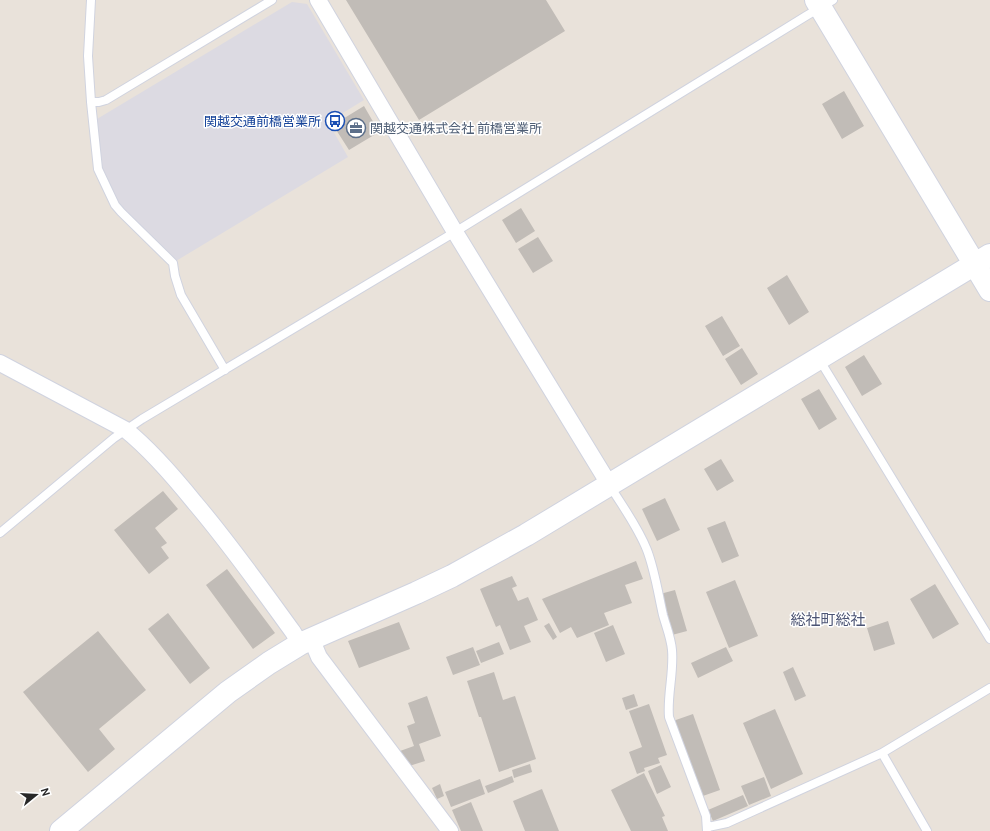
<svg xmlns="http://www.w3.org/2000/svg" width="990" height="831" font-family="Cabin,'Noto Sans JP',sans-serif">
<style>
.industrial{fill:#dcdae2}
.building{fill:#c1bcb7}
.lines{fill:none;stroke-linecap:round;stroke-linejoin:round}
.lane-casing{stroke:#d0d3df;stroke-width:10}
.street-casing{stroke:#d0d3df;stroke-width:18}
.secondary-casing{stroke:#d0d3df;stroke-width:24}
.lane{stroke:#fff;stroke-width:8}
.street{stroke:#fff;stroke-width:16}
.secondary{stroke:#fff;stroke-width:22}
.labels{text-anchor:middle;stroke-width:3;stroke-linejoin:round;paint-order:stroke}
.transit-label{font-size:13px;fill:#164399;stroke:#fff;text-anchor:end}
.service-label{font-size:13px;fill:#4e5e75;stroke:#fff;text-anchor:start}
.quarter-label{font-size:15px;fill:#4c5474;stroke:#fff}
</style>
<rect width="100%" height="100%" fill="#e9e2da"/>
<path class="industrial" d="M292,2L307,4L364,100L328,122L348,157L176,261L117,203L103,174L97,119Z"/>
<path class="building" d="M346,0H546L565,31L419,120Z
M844,91L864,126L842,139L822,104Z
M364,106L379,132L349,150L333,125Z
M521,208L535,231L516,243L502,220Z
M538,237L553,261L533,273L518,249Z
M787,275L809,312L789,325L767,288Z
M722,316L740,346L723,356L705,326Z
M742,348L758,374L741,385L725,359Z
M864,355L882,384L862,396L845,367Z
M819,389L837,419L819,430L801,399Z
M721,459L734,481L717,491L704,469Z
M163,491L178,509L155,528L167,543L161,547L169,558L149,574L114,530Z
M665,498L680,530L657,541L642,509Z
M725,521L739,556L722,563L707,528Z
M636,561L643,579L625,585L632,603L604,613L609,625L577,638L571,627L560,633L542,599L591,579Z
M227,569L275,633L253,649L206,585Z
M512,576L517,586L512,588L518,601L528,597L538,620L524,626L531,642L510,650L500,625L496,627L480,589Z
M735,580L758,636L729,648L706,592Z
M935,584L959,624L933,639L910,599Z
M675,590L687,631L672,635L660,594Z
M168,613L210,668L190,684L148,629Z
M888,621L895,644L874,651L867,628Z
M399,622L410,649L359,668L348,641Z
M549,623L557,637L553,640L544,626Z
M613,625L625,654L606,662L594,633Z
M98,631L146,690L99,729L115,749L88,772L23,692Z
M499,642L504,654L481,663L476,651Z
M473,647L480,665L453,675L446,657Z
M726,647L733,661L698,678L691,663Z
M793,667L806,696L795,701L783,672Z
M494,672L503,700L515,696L536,759L499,772L481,717H479L467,681Z
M634,694L638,706L626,710L622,698Z
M427,696L441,736L419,744L425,761L406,767L400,751L414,746L407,726L415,723L408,703Z
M649,704L667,755L658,758L660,763L644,768L645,771L637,774L629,752L642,747L629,711Z
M775,709L803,774L771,789L743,723Z
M693,714L720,790L700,797L673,721Z
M530,764L532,772L514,778L512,770Z
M661,765L671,787L657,794L648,771Z
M644,773L665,816L662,817L668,831H631L611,790Z
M512,776L514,782L488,793L485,786Z
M764,777L771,796L749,805L741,786Z
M480,779L485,794L451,807L445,792Z
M440,784L444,796L437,799L432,788Z
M542,789L559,831H525L513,801Z
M743,795L748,806L713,821L708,810Z
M471,802L483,831H461L452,810Z"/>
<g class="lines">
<g class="lane-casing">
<path id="lane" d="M91,0L88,56L91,102L98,169L115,205L121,212L173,263L175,276L181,295L225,370
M91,102H99L106,100L272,0
M819,359L990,639
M610,486C623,507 638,527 647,550C655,571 658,593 663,615C666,626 671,638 672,650C674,673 667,695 669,717L706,816L707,831
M0,533L114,438L142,419L455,232L806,16L833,0
M882,753L927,831
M708,827L727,823L882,753L990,688"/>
</g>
<g class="street-casing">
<path id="street" d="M318,0L455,232L609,484
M0,363L126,430C152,451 174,477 195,503C230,544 261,588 293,632L300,644
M311,638L319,657L450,831"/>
</g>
<g class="secondary-casing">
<path id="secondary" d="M816,0L990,290
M61,831L228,692L269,663L300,644L416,593L452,576L526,535L990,255"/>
</g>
<use href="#lane" class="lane"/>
<use href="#street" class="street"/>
<use href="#secondary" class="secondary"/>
</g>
<defs>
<g id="bus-ring" transform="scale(1)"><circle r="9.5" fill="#fff" stroke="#1a4fb4" stroke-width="1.5"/><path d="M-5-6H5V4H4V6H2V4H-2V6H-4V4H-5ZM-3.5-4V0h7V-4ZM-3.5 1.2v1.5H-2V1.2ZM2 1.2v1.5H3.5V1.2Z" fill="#1a4fb4"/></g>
<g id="office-ring" transform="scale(1)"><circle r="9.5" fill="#fff" stroke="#5c6f8a" stroke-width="1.5"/><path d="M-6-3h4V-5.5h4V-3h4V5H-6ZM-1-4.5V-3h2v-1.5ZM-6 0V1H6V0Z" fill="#5c6f8a"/></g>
</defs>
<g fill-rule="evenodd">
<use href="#bus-ring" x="335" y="121"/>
<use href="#office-ring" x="356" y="128"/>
</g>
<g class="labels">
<g class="transit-label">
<text x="321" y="126">関越交通前橋営業所</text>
</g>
<g class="service-label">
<text x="370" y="133">関越交通株式会社 前橋営業所</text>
</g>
<g class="quarter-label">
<text x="828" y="625">総社町総社</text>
</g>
</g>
<g transform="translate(36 795) rotate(72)" stroke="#ffffff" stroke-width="3" paint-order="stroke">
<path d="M0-3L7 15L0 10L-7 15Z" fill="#282828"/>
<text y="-6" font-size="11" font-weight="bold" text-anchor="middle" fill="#282828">N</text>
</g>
</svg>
